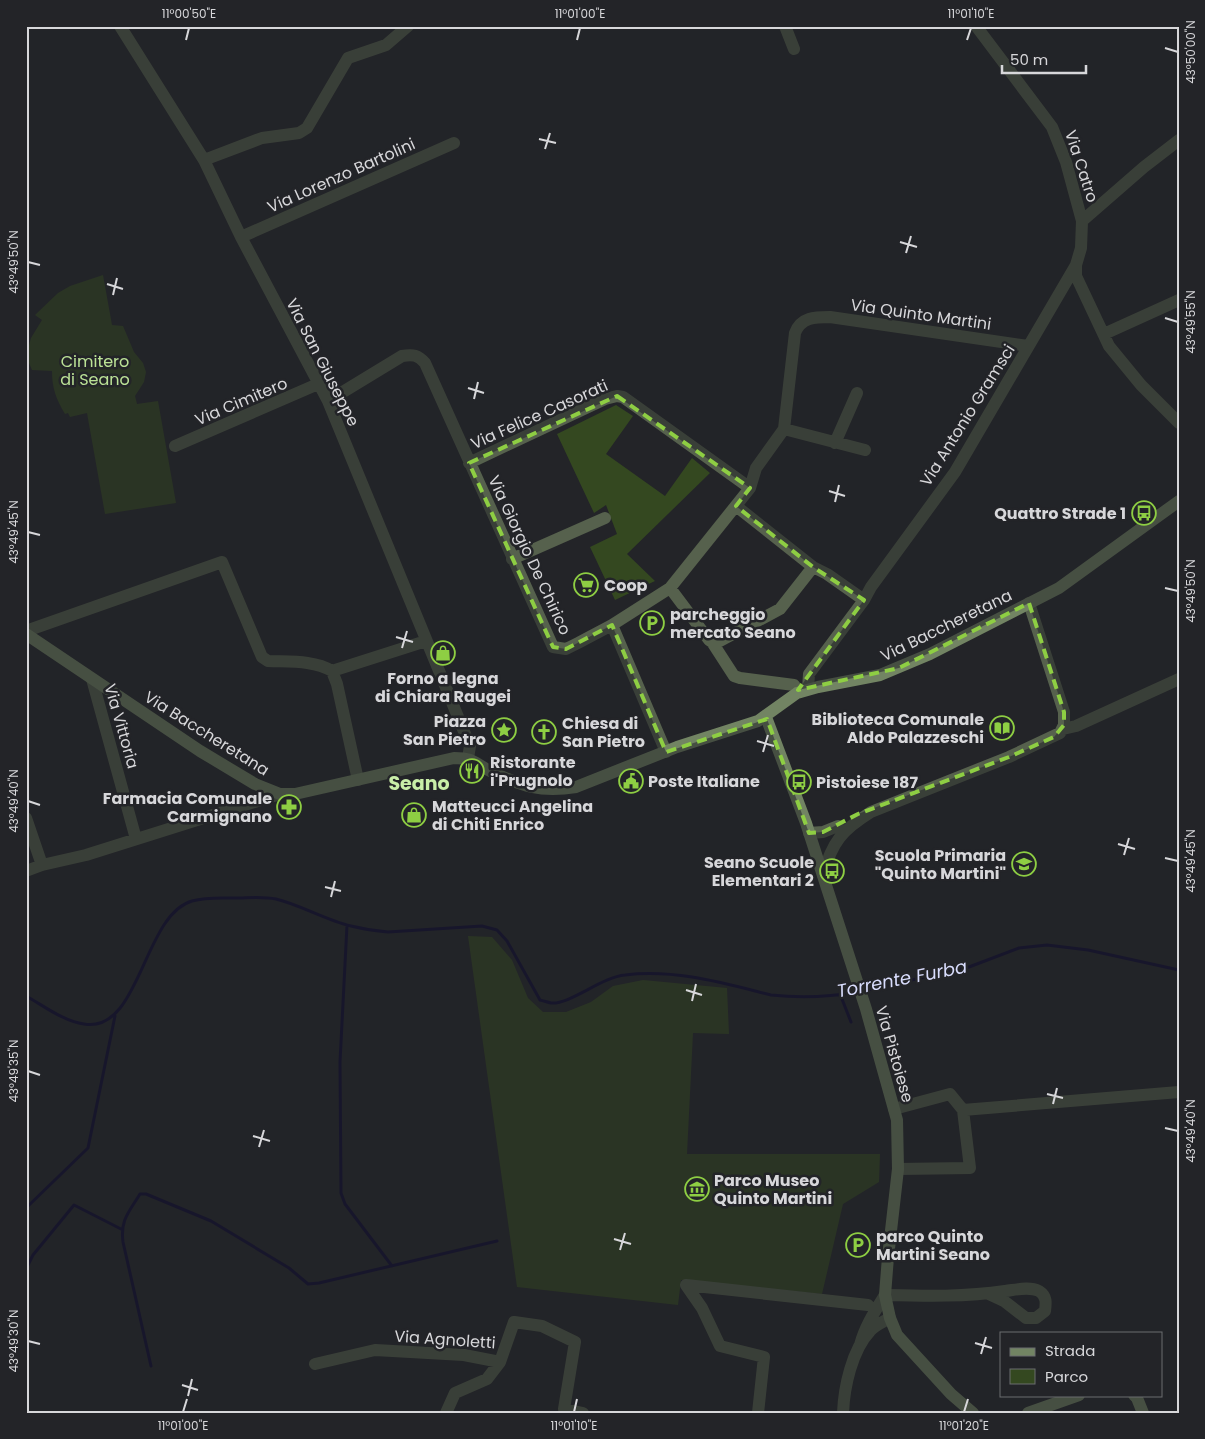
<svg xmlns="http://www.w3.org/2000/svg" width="1205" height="1439" font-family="Poppins,sans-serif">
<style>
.green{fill:#344820}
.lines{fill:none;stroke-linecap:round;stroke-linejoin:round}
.stream{stroke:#0b0630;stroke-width:3}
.street{stroke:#56614d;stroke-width:12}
.secondary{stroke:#728463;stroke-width:12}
.marked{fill:none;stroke:#8ece43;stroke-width:4;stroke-dasharray:10 6;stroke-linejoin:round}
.ticks{fill:none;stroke:#d7d7da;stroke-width:2}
.labels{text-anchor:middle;stroke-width:5;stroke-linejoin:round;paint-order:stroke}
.street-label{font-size:16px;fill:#d7d7da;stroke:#232428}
.park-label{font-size:16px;fill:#bbe296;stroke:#232428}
.poi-label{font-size:16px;font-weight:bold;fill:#d7d7da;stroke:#232428;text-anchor:start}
.water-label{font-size:18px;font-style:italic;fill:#d9ddfd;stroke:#232428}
.quarter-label{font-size:19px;font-weight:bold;fill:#c9eea8;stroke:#232428}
.neatline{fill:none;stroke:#d7d7da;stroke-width:2}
.ticks-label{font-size:12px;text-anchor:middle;fill:#d7d7da}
</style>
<rect width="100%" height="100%" fill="#232428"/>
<path class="green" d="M103,275L112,325L123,326L134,352L143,363L146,372L144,382L135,396L137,404L158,401L176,503L105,514L87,413L70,417L68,413L65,414C56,399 52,388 52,371L32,370L26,356L31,338L42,320L35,315L58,293L70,286Z
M616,405L633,416L606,454L665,496L692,458L710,473L627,554L655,581L615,600L590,547L617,534L606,505L594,513L557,434Z
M468,936L492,937L512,960L528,998L543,1012H566L591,1002L613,986L643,980L727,988L729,1034L693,1033L687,1154H880L879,1182L843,1204L822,1294L681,1280L678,1305L517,1287Z"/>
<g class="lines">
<path class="stream" d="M347,925L340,1062L341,1193L345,1204L392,1266
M863,991L969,967L1019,948L1047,945L1088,950L1179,970
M840,994L851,1022
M26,996C44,1006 63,1021 84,1024C140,1034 143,915 192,901C206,897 220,898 234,898C248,898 262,896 276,899C301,905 325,920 351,926C363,929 376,931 388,932L482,926L497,930L507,941L540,1000C544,1001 547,1002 551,1003C569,1005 602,977 625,975C676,969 723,983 771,995C800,998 829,997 857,992
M26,1208L88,1148L115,1016
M26,1269L33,1255L74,1205L121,1229
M151,1366L123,1242C120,1220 129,1212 140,1194H146L211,1221L289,1268L308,1284L319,1283L497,1241"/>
<path class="street" d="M120,26L204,160L241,237L328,401L470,746L468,758
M785,26L794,49
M204,160L262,138L299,133L307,128L348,58L386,45L408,26
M1082,221L1144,167L1179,140
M241,237L454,143
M1076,265V276L1109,346L1141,385L1179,423
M1104,334L1179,300
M328,401L402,356C413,354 418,355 425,363L553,647L566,649L578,643L612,625L670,588L750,488L623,397L617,396L605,399L469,463
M784,429L865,450
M835,443L857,393
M175,446L318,384
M750,488L756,468L784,429L795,333C801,317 815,317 830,317L1028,346
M736,506L813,567L827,574L864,600
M512,559L605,518
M670,588L709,640L712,642H718L780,609L813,567
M612,625L666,752
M26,631L222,562L262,657L268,661C289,662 314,660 332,671L337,684L358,780
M712,642L734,676L740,678L794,685L799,692
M332,671L426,641
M92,679L136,839
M808,689L809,674L864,600L871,587L955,472L1076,265L1081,248L1082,221L1066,162L1052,127L976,26
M1063,729L1076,726L1179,679
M26,818L42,865
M809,833L823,832L838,826
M26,871L42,865L86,855L280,794
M823,875C832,842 842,830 871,812L1009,757L1060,733L1064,725V712L1029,603
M894,1109L950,1094L963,1110
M898,1169L970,1168L963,1110L1179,1092
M686,1285L868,1305
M686,1285L702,1308L720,1346L764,1357L758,1413
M860,1345C865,1326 875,1311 885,1295C925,1296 966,1297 1005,1291C1015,1290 1029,1286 1039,1291C1047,1296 1046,1303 1045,1311L1036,1318H1026L1004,1301L989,1294
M315,1364L375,1350L464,1355L500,1362L514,1322L542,1326L575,1342L564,1409L583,1413
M446,1413L455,1393L487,1379L500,1362
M843,1413C844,1387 852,1350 870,1331C875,1325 883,1322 890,1318"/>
<path class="secondary" d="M26,634L200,751L255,784L280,794H295L454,758C474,758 474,763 490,771C521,786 541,793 576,787L677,747L758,721L797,693L818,687L880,675L930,654L1059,588L1179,501
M766,717L806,823L825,882L866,1009L897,1120L898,1169L888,1257L885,1295L890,1318L897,1335L951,1394L973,1413
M1134,1395L1137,1398L1143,1413
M1028,1413L1079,1395"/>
</g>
<path d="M0 0H1205V1439H0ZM617,396L750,488L736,506L813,567L864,600L798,690L899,668L1029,603L1064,712V725L1054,737L1009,757L858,814L823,832L809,833L767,719L666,752L612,625L566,649L553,647L469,463Z" fill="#232428" fill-opacity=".55" fill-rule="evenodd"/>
<path class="marked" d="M617,396L750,488L736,506L813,567L864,600L798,690L899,668L1029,603L1064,712V725L1054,737L1009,757L858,814L823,832L809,833L767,719L666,752L612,625L566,649L553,647L469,463Z"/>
<path class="ticks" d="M186,40L189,28M577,40L580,28M967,40L971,28M1165,48L1178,52M539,139L556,143M545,149L550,133M900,242L917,247M906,253L911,236M28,262L40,265M107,284L123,289M113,295L117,278M1165,318L1178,322M468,388L484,393M474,399L478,382M829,491L845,496M835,502L839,485M28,532L40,535M1165,588L1178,591M396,637L413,642M402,648L407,631M757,741L774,746M763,752L768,735M28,801L40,805M1118,844L1135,849M1124,855L1129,838M1165,858L1178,861M325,887L341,891M331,897L335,881M686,990L702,995M692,1001L696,984M28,1071L40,1075M1047,1094L1063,1098M1053,1104L1057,1088M1165,1128L1178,1131M253,1136L270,1141M259,1147L264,1130M614,1239L631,1244M620,1250L625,1233M28,1341L40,1344M975,1343L992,1348M981,1354L986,1337M182,1385L198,1390M188,1396L192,1379M183,1412L187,1399M574,1412L577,1399M964,1412L968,1399"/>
<defs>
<g id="bus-ring" transform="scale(1.25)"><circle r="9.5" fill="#232428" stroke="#8ece43" stroke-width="1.5"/><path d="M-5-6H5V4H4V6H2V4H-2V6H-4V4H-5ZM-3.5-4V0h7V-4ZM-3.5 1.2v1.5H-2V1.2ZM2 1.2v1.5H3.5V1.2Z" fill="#8ece43"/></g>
<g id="supermarket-ring" transform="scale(1.25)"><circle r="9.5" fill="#232428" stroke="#8ece43" stroke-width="1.5"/><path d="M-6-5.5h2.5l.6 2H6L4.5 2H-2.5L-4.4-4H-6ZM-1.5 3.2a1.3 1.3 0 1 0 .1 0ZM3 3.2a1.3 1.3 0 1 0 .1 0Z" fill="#8ece43"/></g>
<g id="parking-ring" transform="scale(1.25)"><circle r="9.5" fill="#232428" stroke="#8ece43" stroke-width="1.5"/><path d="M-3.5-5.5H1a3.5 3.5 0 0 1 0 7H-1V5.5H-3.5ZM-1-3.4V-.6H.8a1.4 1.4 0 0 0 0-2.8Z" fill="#8ece43"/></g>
<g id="shop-ring" transform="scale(1.25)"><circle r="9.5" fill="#232428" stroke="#8ece43" stroke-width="1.5"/><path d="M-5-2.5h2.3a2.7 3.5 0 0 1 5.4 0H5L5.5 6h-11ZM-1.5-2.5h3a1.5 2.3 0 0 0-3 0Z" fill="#8ece43"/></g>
<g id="library-ring" transform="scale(1.25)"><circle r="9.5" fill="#232428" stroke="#8ece43" stroke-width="1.5"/><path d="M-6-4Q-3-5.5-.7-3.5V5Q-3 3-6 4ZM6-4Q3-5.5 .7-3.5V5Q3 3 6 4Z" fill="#8ece43"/></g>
<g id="sight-ring" transform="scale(1.25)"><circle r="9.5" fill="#232428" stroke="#8ece43" stroke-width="1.5"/><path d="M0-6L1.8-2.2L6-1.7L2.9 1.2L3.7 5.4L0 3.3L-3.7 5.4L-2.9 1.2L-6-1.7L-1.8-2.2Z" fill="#8ece43"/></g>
<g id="church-ring" transform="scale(1.25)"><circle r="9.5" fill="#232428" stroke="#8ece43" stroke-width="1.5"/><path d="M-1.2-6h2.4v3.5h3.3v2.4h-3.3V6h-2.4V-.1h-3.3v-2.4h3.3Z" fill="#8ece43"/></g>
<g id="restaurant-ring" transform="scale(1.25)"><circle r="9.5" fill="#232428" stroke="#8ece43" stroke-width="1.5"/><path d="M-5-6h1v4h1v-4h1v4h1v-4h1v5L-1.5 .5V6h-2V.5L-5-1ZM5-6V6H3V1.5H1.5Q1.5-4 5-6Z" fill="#8ece43"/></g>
<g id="civic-ring" transform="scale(1.25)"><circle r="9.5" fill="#232428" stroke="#8ece43" stroke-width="1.5"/><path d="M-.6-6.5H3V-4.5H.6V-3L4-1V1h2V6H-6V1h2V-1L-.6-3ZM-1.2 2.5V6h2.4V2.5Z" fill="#8ece43"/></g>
<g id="pharmacy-ring" transform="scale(1.25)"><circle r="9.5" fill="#232428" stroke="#8ece43" stroke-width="1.5"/><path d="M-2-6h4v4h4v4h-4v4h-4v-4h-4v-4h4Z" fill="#8ece43"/></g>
<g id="school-ring" transform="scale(1.25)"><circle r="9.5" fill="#232428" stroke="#8ece43" stroke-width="1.5"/><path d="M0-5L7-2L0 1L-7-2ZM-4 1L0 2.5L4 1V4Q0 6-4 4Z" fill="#8ece43"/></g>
<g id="museum-ring" transform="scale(1.25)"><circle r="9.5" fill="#232428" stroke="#8ece43" stroke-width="1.5"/><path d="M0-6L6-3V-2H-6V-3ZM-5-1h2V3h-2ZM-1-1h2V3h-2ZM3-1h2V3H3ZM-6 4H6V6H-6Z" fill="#8ece43"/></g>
</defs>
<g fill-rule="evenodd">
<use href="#bus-ring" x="1144" y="513"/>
<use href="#supermarket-ring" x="586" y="585"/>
<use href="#parking-ring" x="652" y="623"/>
<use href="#shop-ring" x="443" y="653"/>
<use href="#library-ring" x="1002" y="728"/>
<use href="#sight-ring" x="504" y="730"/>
<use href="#church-ring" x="544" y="732"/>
<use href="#restaurant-ring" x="472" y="771"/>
<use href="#civic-ring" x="631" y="781"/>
<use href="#bus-ring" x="799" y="782"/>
<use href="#pharmacy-ring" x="289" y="807"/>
<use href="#shop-ring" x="414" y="815"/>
<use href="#school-ring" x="1024" y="864"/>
<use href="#bus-ring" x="832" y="871"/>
<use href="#museum-ring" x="697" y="1189"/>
<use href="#parking-ring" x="858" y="1245"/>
</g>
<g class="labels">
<g class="street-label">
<text transform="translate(1082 166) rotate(72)" y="6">Via Catro</text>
<text transform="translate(341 175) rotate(-24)" y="6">Via Lorenzo Bartolini</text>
<text transform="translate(921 314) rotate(8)" y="6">Via Quinto Martini</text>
<text transform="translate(323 362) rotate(63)" y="6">Via San Giuseppe</text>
<text transform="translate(241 401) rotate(-23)" y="6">Via Cimitero</text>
<text transform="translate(539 414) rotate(-24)" y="6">Via Felice Casorati</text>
<text transform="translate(967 415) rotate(-58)" y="6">Via Antonio Gramsci</text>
<text transform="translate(530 555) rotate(65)" y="6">Via Giorgio De Chirico</text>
<text transform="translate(946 625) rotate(-26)" y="6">Via Baccheretana</text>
<text transform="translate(122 726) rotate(74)" y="6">Via Vittoria</text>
<text transform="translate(207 733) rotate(32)" y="6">Via Baccheretana</text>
<text transform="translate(895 1054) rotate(74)" y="6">Via Pistoiese</text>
<text transform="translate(445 1339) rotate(4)" y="6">Via Agnoletti</text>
</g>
<g class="park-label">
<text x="95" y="367">Cimitero<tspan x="95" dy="18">di Seano</tspan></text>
</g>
<g class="poi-label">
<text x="1126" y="519" text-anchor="end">Quattro Strade 1</text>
<text x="604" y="591">Coop</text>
<text x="670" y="620">parcheggio<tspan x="670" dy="18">mercato Seano</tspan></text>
<text x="443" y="684" text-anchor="middle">Forno a legna<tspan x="443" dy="18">di Chiara Raugei</tspan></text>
<text x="984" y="725" text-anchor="end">Biblioteca Comunale<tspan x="984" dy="18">Aldo Palazzeschi</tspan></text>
<text x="486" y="727" text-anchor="end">Piazza<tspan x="486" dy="18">San Pietro</tspan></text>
<text x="562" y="729">Chiesa di<tspan x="562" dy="18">San Pietro</tspan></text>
<text x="490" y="768">Ristorante<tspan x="490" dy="18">i'Prugnolo</tspan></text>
<text x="648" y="787">Poste Italiane</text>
<text x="816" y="788">Pistoiese 187</text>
<text x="272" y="804" text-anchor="end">Farmacia Comunale<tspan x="272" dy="18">Carmignano</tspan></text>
<text x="432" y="812">Matteucci Angelina<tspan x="432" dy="18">di Chiti Enrico</tspan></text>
<text x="1006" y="861" text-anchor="end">Scuola Primaria<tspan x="1006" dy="18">"Quinto Martini"</tspan></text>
<text x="814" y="868" text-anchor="end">Seano Scuole<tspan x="814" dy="18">Elementari 2</tspan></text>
<text x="714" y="1186">Parco Museo<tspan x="714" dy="18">Quinto Martini</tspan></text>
<text x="876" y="1242">parco Quinto<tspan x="876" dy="18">Martini Seano</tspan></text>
</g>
<g class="water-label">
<text transform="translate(902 979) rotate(-11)" y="6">Torrente Furba</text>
</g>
<g class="quarter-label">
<text x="419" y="790">Seano</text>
</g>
</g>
<rect width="1205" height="1439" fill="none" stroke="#232428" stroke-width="55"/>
<rect x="1000" y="1332" width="162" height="65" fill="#232428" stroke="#6b6c6f"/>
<rect x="1010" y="1348" width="25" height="8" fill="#728463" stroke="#6b6c6f"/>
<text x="1045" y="1356" font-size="15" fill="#d7d7da">Strada</text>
<rect x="1010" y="1369" width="25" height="15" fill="#344820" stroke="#6b6c6f"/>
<text x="1045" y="1382" font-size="15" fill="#d7d7da">Parco</text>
<path d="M1002 65v8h84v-8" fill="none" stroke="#d7d7da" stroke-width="2.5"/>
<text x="1010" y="65" font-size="15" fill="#d7d7da" stroke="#232428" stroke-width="4" paint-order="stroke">50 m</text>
<rect x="28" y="28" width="1150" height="1384" class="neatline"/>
<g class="ticks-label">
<text x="189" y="18">11°00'50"E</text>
<text x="580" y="18">11°01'00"E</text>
<text x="971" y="18">11°01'10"E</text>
<text transform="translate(1191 52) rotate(-90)" y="4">43°50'00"N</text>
<text transform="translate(14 262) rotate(-90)" y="4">43°49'50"N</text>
<text transform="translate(1191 322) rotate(-90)" y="4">43°49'55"N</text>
<text transform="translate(14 532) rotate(-90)" y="4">43°49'45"N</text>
<text transform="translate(1191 591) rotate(-90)" y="4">43°49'50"N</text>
<text transform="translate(14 801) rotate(-90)" y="4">43°49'40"N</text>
<text transform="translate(1191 861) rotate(-90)" y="4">43°49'45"N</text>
<text transform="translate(14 1071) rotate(-90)" y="4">43°49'35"N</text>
<text transform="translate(1191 1131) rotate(-90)" y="4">43°49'40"N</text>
<text transform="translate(14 1341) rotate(-90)" y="4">43°49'30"N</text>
<text x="183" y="1430">11°01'00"E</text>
<text x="574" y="1430">11°01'10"E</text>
<text x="964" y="1430">11°01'20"E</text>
</g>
</svg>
